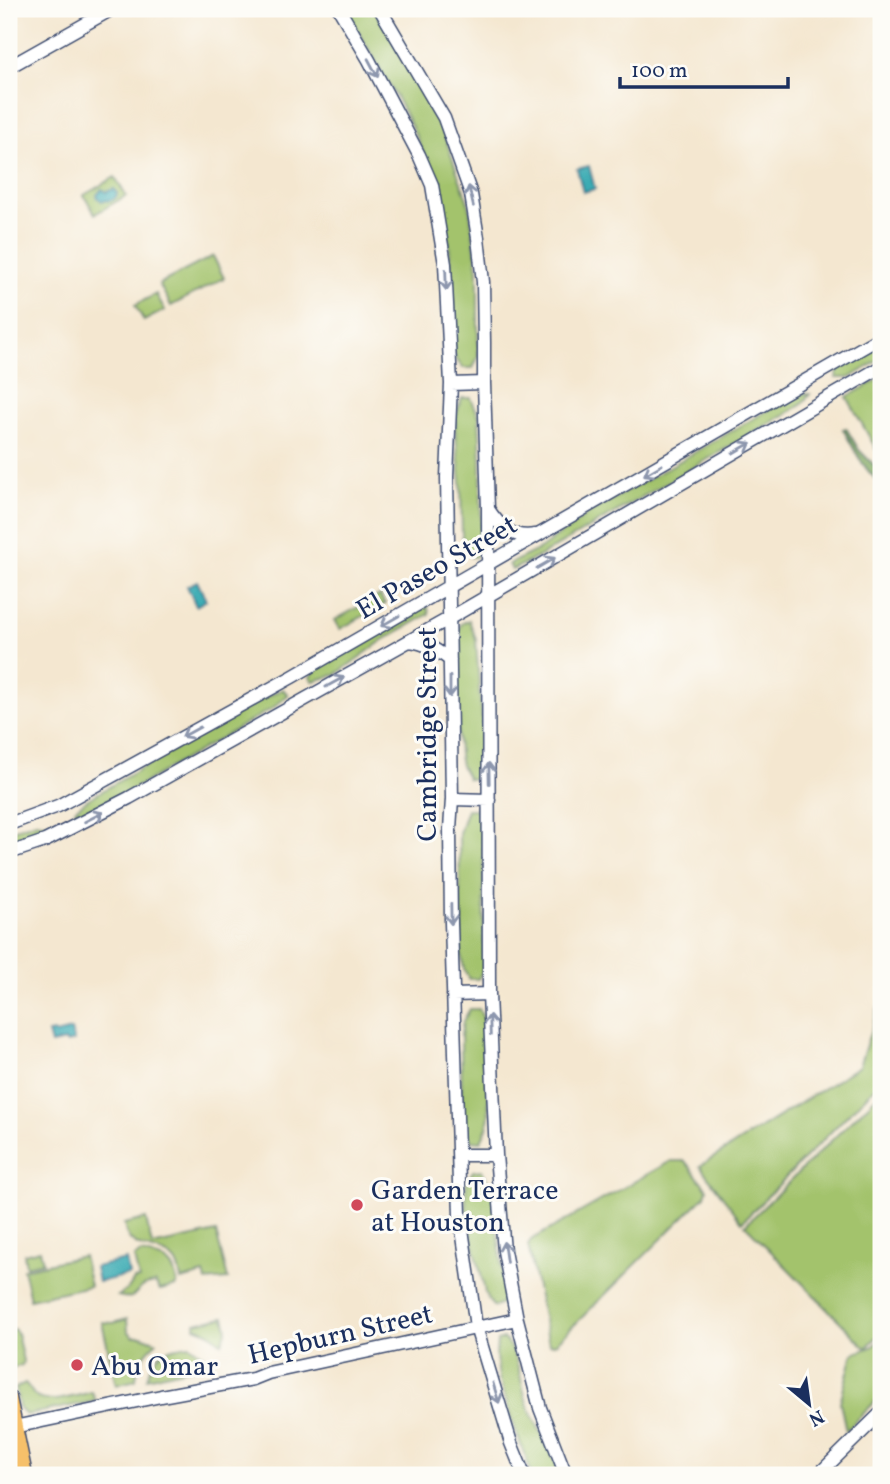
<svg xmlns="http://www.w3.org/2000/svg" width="890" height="1484" font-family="Vollkorn,serif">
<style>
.green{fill:#a3c36c;stroke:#5f7965;stroke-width:2}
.forest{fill:#82a960;stroke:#4e6c5f;stroke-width:2}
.water{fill:#3aabb3;stroke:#2a6d88;stroke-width:2}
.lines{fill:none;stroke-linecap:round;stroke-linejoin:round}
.minor-casing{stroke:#3c4b6f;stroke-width:15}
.major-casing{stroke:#3c4b6f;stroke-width:17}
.minor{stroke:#fff;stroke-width:12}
.major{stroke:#f6c06b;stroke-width:14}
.oneway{stroke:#8d97ae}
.poi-dot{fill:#d1495b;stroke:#fdfcf7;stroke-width:2.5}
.labels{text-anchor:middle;stroke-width:6;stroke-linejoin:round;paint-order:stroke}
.street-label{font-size:28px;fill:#1b2f5e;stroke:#fdfcf7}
.poi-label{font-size:28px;fill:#1b2f5e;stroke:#fdfcf7;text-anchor:start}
</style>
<rect width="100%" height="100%" fill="#fdfcf7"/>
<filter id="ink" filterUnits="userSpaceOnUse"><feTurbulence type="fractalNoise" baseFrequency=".0143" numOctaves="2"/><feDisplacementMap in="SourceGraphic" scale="14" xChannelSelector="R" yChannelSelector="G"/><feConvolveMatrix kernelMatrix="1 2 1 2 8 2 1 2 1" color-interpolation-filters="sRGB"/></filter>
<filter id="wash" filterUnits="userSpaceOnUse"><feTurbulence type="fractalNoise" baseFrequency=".00686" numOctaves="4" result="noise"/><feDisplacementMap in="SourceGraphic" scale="28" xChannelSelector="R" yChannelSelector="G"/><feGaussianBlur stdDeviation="1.57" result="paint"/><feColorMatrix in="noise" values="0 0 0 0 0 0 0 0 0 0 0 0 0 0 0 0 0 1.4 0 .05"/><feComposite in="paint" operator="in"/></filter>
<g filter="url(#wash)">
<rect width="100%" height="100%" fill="#f4e7d0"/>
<path class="green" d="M345,9H375L439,121L469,205L478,270V357L473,368H463L455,358C452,344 453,329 453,315C452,287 452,258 447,230C431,145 387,82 345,9Z
M115,177L126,196L95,214L84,195Z
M213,256L224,278L171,306L159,284Z
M156,294L165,310L144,321L135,305Z
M881,345V359L849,378H836L839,369Z
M881,378V458L847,397Z
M798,393L810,394L801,405L786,414L538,557L512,570L509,564L540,549L589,513Z
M462,398H471L479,416L481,460V529L476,557H470L469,555L462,536L461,482L455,429L456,415Z
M380,595L385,604L340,629L335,620Z
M428,607L429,614L382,641L335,675L313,681L310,677L316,669L420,608Z
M469,620L476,639L480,699L484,734V761L477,779H468L461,766L459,756L457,717L458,635L461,624Z
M283,689L288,695L273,708L93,812L77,814L75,809L88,799L261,699Z
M467,809H477L483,820L484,969L478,979H469L464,969L461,954L459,833Z
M36,822L47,824L49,827L40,835L9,845V831Z
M881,1000V1081L742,1222L700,1166L859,1066Z
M470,1009H479L485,1022L489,1116L487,1128L481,1141L471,1140L466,1132L462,1119L461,1036L463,1021Z
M881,1092V1333L866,1348L745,1225Z
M671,1161H685L707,1189L705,1196L555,1344H549L528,1245L531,1240Z
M482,1170L492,1189L505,1289L502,1304L494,1307L488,1300L485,1293C480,1262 462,1216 466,1186C467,1180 470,1176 473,1171Z
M146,1219L152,1246L216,1232L228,1279L206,1281L204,1274L181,1280C180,1275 179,1268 176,1263C165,1246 136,1253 127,1235C125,1232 125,1227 124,1224Z
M40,1250L43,1262L26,1266L24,1254Z
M141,1253C164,1259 175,1260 177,1286L160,1290L155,1283C152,1284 147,1284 144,1286C132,1293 138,1301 118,1296L129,1288L134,1280L139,1279L134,1258Z
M83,1256L90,1286L30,1299L23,1269Z
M224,1317L227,1329L222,1343L210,1333L195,1327V1323Z
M127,1319L128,1331L133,1336H142L157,1342C145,1352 137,1364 136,1380L116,1385L102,1322L113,1323Z
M14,1329L17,1333L23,1361L22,1365L14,1368L9,1364V1331Z
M504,1339C520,1356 520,1384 528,1406C537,1429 555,1450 559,1475H532L515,1429L499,1378L496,1357L497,1341Z
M881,1339V1396L846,1431L840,1402L853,1354L874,1346Z
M190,1345L214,1363L147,1378C156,1350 163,1349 190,1345Z
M25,1383C30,1387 31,1392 35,1396C47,1406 78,1395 92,1392L96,1401L26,1415L19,1408L16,1388Z"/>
<path class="forest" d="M846,428L859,450L881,472V484C863,469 854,449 843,429Z"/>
<path class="water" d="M589,166L595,189L583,192L577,169Z
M102,189L106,192L114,189L117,192L116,197L112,200L102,201L98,198L97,195Z
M197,581L206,600L196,606L187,586Z
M71,1030L74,1041L66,1043L65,1041L51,1044L48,1033L54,1032L55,1034Z
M126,1260L129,1275L98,1282L95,1267Z"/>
</g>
<g filter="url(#ink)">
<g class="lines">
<g class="minor-casing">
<path id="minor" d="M339,9L369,60L419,155L432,185L445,264L451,384L447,477L452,799L450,829L451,923L460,1215L476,1327L511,1443L524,1475
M380,9L444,118L471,194L478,238L483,282L484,342V383L488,509L489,994L496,1155L504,1251L517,1319L540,1408L566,1475
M9,67L112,9
M451,384L484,383
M488,509C500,527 512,539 535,535
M409,641C426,643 437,650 450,660
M452,799L489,800
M9,824L58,806L292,677L881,337
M9,853L45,841L129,798L450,618L881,367
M453,995L489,994
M459,1155H496
M9,1428L161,1396L253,1379L268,1373L517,1319
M818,1475L881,1413"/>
</g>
<g class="major-casing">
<path id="major" d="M9,1398L25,1475"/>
</g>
<use href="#minor" class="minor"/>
<use href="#major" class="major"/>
</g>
<defs><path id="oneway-shaft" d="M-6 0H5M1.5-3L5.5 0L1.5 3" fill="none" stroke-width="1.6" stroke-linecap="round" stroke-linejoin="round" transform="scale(1.75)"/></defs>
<g class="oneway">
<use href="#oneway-shaft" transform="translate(373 68) rotate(62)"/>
<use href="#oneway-shaft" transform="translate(471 196) rotate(-103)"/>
<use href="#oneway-shaft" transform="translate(446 280) rotate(88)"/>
<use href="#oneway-shaft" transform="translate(742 448) rotate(-30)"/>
<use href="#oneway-shaft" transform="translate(653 470) rotate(150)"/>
<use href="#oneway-shaft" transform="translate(546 563) rotate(-30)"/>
<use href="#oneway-shaft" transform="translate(390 621) rotate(150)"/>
<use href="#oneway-shaft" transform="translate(335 682) rotate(-29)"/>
<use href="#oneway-shaft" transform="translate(450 687) rotate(90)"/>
<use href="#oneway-shaft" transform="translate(191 732) rotate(151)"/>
<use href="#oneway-shaft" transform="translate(489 773) rotate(-91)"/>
<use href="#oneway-shaft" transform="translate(94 817) rotate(-27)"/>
<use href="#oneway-shaft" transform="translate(451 914) rotate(89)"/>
<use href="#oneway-shaft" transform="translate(490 1025) rotate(-92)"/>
<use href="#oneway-shaft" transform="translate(505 1252) rotate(-98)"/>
<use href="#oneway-shaft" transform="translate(496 1393) rotate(73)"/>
</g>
</g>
<g class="poi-dot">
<circle cx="357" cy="1205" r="7"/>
<circle cx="77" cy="1365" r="7"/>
</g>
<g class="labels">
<g class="street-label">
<text transform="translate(436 566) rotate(-30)" y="10">El Paseo Street</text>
<text transform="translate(426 734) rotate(-90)" y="10">Cambridge Street</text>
<text transform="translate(340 1333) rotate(-13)" y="10">Hepburn Street</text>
</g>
<g class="poi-label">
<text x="371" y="1199">Garden Terrace<tspan x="371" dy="32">at Houston</tspan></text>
<text x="91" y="1375">Abu Omar</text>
</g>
</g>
<rect width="890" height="1484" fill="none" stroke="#fdfcf7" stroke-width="35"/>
<g transform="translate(809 1404) rotate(151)" stroke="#fdfcf7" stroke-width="5" paint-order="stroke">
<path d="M0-5L12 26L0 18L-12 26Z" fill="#1b2f5e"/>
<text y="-10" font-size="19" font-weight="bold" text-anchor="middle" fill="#1b2f5e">N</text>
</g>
<path d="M620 77v10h168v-10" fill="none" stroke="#1b2f5e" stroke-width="3.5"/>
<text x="631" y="77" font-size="21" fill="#1b2f5e" stroke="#fdfcf7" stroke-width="5" paint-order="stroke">100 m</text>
</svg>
